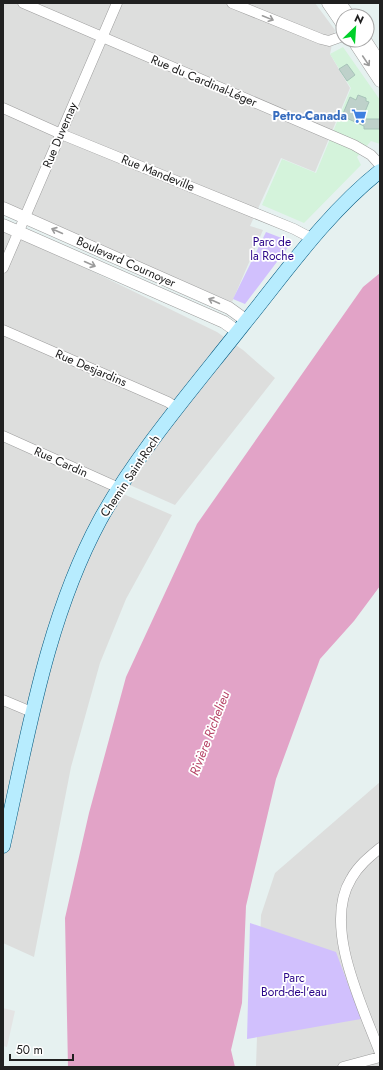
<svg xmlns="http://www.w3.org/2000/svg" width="383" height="1070" font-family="Jost,sans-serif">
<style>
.residential{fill:#dddedd}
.commercial{fill:#d4f3db}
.park{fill:#d1c0fd}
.parking{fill:#e4e4e4}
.water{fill:#e2a3c7}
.building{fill:#bed1ca;stroke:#a7c4b9}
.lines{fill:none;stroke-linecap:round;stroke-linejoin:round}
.minor-casing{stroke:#9d9d9d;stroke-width:11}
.tertiary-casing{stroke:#9d9d9d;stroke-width:13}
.secondary-casing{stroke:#00577e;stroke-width:15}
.minor{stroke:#fff;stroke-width:10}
.tertiary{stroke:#fff;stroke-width:12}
.secondary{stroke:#b7ecfe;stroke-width:14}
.oneway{stroke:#9b9b9b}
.labels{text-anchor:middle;stroke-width:3.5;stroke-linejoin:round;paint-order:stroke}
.street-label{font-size:12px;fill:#202020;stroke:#fff}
.shop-label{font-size:12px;font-weight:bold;fill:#366cbe;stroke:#fff;text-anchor:end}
.park-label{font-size:12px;fill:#290488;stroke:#fff}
.water-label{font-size:13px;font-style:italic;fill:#b74467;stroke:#fff}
</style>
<rect width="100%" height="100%" fill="#e6f1f0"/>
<path class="residential" d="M3,3H315L335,30L330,54L350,88L315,172L281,158L250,226L263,230L232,302L3,204Z
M3,228L217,332L243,350L275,378L175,505L123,482L119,488L3,439Z
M3,442L172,515L126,599L100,663L71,767L34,957L3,943Z
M380,782V1067H256L261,915L275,873Z"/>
<path class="commercial" d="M343,47L380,100V144L371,141L357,157L361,165L304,223L262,205L282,159L316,173L351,88L330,54Z"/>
<path class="park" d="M266,232L292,242L245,304L233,299Z
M250,923L336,952L361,1019L247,1039Z"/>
<path class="parking" d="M3,1008L15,1011L7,1047L3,1046Z"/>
<path class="water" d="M380,273V586L354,621L320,659L276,779L246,906L242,1003L231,1050L235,1067H68L65,918L89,813L126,677L197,524L363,287Z"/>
<path class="building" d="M347,64L355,75L347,81L339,69Z
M358,95L366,98V101L369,102L362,119H380V129H364V126L342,116L350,97L356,100Z"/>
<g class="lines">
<g class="minor-casing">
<path id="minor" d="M23,3L354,145L371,155L380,165
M232,3L321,39L329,41L343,36
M3,108L61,134L294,229L313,239
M3,268L117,3
M3,330L168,402L178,409
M3,436L119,488
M3,700L34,713
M380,848C369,857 358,866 351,879C322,926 363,1007 380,1053
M343,1067L380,1057"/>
</g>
<g class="tertiary-casing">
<path id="tertiary" d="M328,3L343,25
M340,3L349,16
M353,40L380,81
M365,40L380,63
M3,208L229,308L247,321
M3,225L224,322L238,332"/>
</g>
<g class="secondary-casing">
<path id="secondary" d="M3,846C28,736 46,620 100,520C137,453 195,386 243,325C286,272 326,214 380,171"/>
</g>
<use href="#minor" class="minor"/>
<use href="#tertiary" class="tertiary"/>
<use href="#secondary" class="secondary"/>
</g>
<defs><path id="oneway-shaft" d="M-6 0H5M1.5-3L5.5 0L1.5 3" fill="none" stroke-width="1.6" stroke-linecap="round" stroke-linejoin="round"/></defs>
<g class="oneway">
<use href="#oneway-shaft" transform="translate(268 18) rotate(22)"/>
<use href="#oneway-shaft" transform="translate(366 61) rotate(56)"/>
<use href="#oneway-shaft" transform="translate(57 231) rotate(-156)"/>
<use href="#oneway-shaft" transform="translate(90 264) rotate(24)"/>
<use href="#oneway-shaft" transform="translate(214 301) rotate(-156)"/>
</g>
<defs>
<g id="supermarket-bare" transform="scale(1.2)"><path d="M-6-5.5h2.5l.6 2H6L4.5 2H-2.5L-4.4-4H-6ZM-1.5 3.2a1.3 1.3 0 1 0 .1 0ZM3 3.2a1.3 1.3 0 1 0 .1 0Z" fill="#3f7fe0" stroke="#fff" stroke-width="2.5" paint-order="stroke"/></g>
</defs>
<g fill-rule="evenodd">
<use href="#supermarket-bare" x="359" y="116"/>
</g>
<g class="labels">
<g class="street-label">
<text transform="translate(204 81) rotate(23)" y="4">Rue du Cardinal-Léger</text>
<text transform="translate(60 135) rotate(-67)" y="4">Rue Duvernay</text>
<text transform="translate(158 173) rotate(22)" y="4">Rue Mandeville</text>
<text transform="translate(126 262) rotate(24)" y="4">Boulevard Cournoyer</text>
<text transform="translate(91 368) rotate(23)" y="4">Rue Desjardins</text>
<text transform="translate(61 462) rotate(24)" y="4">Rue Cardin</text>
<text transform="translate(130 476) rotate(-56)" y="4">Chemin Saint-Roch</text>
</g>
<g class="shop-label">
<text x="347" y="120">Petro-Canada</text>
</g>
<g class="park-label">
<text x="272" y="246">Parc de<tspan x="272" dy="14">la Roche</tspan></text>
<text x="294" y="982">Parc<tspan x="294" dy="14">Bord-de-l'eau</tspan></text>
</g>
<g class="water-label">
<text transform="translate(209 733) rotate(-69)" y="5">Rivière Richelieu</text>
</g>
</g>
<rect width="383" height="1070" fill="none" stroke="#202020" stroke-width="8"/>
<g transform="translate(355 28) rotate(25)"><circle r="19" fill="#ffffff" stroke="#a6a6a6"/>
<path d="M0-3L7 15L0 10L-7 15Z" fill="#00d02a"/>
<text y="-6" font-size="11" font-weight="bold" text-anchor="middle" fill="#202020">N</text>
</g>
<path d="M10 1054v6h63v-6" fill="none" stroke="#202020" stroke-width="2"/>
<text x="16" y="1054" font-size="12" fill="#202020" stroke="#ffffff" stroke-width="3" paint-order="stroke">50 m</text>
</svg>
